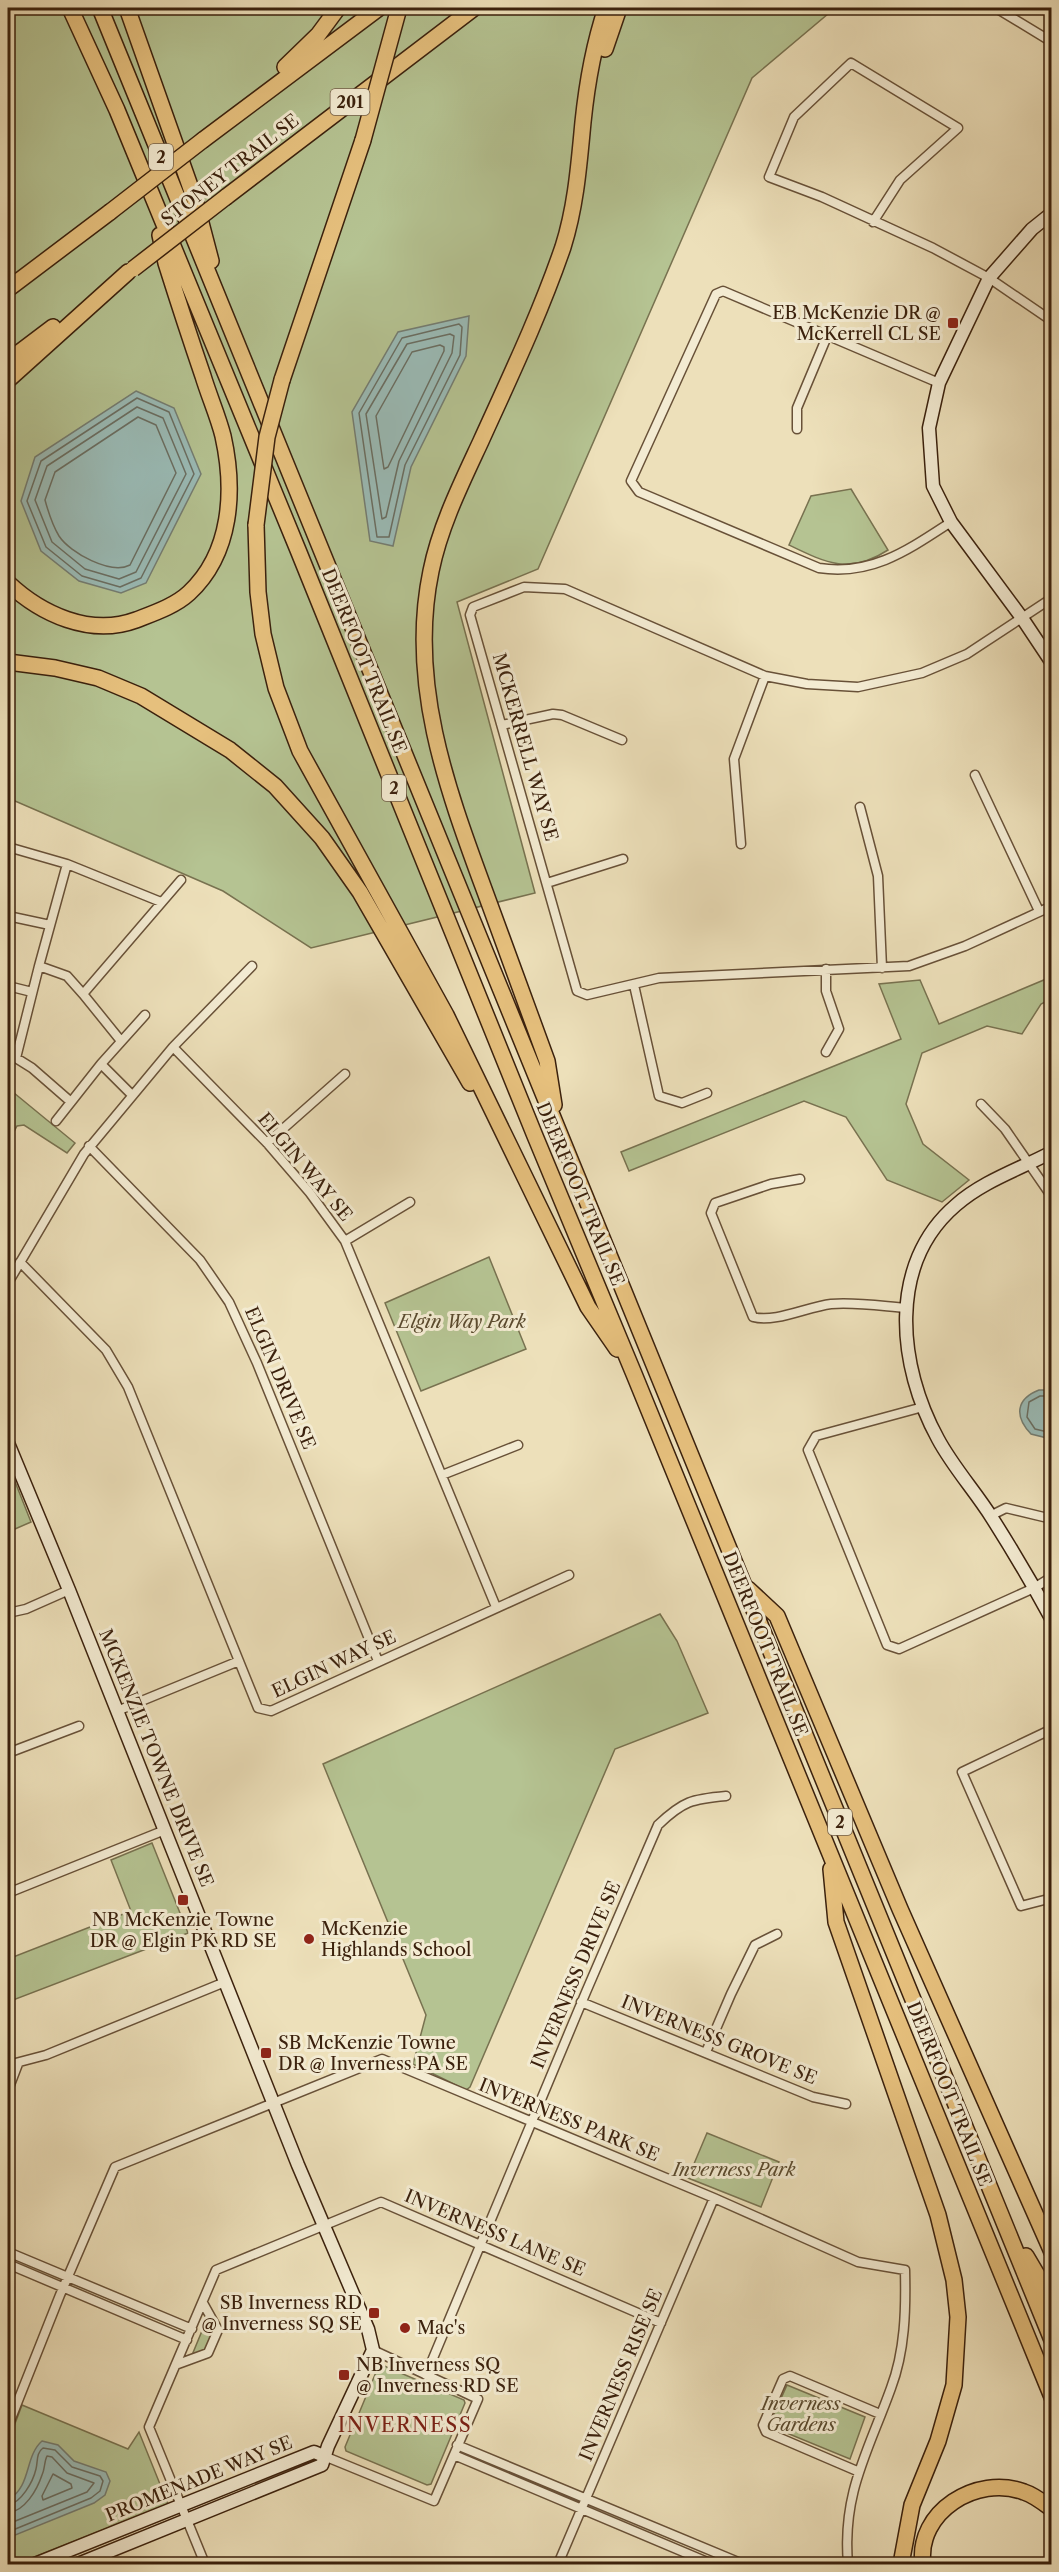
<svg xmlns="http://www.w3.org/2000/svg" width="1059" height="2572" font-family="'Libre Caslon Text',serif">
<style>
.green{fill:#b5c392;stroke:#787250;stroke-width:1.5}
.water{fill:#9abbb6;stroke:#747d72;stroke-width:1.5}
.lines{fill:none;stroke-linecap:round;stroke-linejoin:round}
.shore{stroke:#6a6e62;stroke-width:1.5}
.street-casing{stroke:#685138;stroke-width:11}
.secondary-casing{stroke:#3b210d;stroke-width:15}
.highway-casing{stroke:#3b210d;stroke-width:18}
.street{stroke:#f3ebd2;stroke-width:8}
.secondary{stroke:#f3ebd2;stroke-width:12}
.highway{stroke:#e6c07d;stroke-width:15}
.highway-bridge-casing{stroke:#3b210d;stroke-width:18;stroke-linecap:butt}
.highway-bridge{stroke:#e6c07d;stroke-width:15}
.poi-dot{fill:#8f2418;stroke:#f3ebd2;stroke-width:2}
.labels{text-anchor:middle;stroke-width:6;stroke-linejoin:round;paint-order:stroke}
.shield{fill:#f3ebd2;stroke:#725e48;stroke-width:1.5}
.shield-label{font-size:16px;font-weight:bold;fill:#3b210d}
.street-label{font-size:18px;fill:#3b210d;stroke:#f3ebd2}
.poi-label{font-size:18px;fill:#3b210d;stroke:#f3ebd2;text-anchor:start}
.park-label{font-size:18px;font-style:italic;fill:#5a4a2e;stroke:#f3ebd2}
.neighbourhood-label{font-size:20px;letter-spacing:1.5px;fill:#7a1f14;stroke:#f3ebd2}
</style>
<rect width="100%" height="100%" fill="#ede0ba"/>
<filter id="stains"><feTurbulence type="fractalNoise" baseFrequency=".00333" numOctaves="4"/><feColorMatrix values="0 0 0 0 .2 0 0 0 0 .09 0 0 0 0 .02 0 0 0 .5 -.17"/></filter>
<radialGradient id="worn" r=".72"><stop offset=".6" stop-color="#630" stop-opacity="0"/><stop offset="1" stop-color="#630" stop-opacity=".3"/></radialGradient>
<path class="green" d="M8,8H835L752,78L538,569L457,602L535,893L311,948L223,891L8,798Z
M851,489L888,550C850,575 826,563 789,545L811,496Z
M1051,977V999L1041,1004L1022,1034L987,1026L922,1053L906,1104L923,1144L969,1180L942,1202L887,1180L846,1117L804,1101L629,1171L621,1152L901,1039L879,984L920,980L939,1024Z
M8,1088L75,1143L67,1153L24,1125L17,1126L8,1143Z
M489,1257L526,1349L421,1391L385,1303Z
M8,1464L31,1522L8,1532Z
M660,1614L677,1641L708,1713L615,1749L470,2087L466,2090L413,2064L426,2015L323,1764Z
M152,1843L188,1933L8,2002V1959L131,1911L111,1860Z
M707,2133L779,2162L761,2207L688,2178Z
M209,2314L218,2330L208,2353L190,2360Z
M379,2365H382L464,2400L465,2403L431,2484L427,2485L346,2451L345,2447Z
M787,2385L865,2417L850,2459L772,2427L771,2421Z
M22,2405L128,2449L139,2432L168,2504L17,2564H8V2442Z"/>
<path class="water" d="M469,316L466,356L411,467L393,546L370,541L352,412L398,332Z
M136,391L174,408L201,474L146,583L121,593L79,581L41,551L21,501L35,457Z
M1039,1390H1051V1439L1031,1434C1014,1416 1016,1399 1039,1390Z
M42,2441L58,2445L74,2461L106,2472L110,2481L105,2495L94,2503L8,2538V2500C32,2486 24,2457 42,2441Z"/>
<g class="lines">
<path class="shore" d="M459,324L462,327L460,355L405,465L389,537H377L359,413L402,338Z
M450,334L454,336L452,353L399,461L386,517L382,519L366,414L407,344Z
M440,345L444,347V351L388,467L384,469L376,416L412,352Z
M137,398L169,412L194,474L141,578L120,587L82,576L46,547L27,501L41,461Z
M137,407L163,418L186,474L136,572L119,579L85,569L52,542L35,500L47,466Z
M138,417L156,425L176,473L130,565C111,575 70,553 59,536C53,526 48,511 45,500L55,472Z
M1052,1396H1040L1029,1402L1027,1417L1035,1429L1052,1433
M53,2474L71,2484L72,2488L43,2500L42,2496Z
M8,2505C21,2503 33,2482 36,2469C38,2461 36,2453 43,2448L55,2450L72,2467L100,2476L103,2481L100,2491L91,2498L8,2532
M8,2513C25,2511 37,2490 42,2475C45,2469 44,2462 47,2456L52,2457L67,2473L94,2483L87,2492L8,2524"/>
<g class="street-casing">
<path id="street" d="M996,8L1052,42
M873,222L900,180L958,128L851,63L794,117L769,177L822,197L933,248L989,278L1052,321
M939,383L723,291L716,294L631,481L639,492L819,568C872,576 908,550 951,522
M797,429V408L828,334
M1052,598L967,654L922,673L858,687L807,684L765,676L565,589L524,587L473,607L470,615L577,991L587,995L659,978L909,966L965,946L1052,906
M502,725L553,714L562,715L622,740
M975,775L1039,911
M860,807L878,876L882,968
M741,844L734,759L765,676
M8,847L67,864L161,902
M547,883L623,859
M8,916L50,925
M39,966L67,864
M826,969V991L839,1029L826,1052
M634,985L659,1096L682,1103L707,1093
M8,986L32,992
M121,1041L83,994L181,880
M173,1047L252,966
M101,1064L145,1015
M71,1102L32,1068L16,1058L39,966L67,976L83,994
M981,1104L1005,1129L1052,1197
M56,1121L101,1064L131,1094
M267,1143L345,1074
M89,1146L200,1260L229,1302L257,1363L378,1661
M800,1179L771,1184L715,1203L711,1213L753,1317C775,1323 807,1307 831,1304C856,1302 881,1306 906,1308
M345,1241L410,1202
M20,1262L106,1350L128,1387L258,1708L271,1711L569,1575
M8,1283L84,1154L173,1047L267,1143L310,1193L345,1241L496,1607
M923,1407L816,1436L808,1450L887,1645L899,1649L1034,1588L1052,1577
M442,1475L518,1445
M990,1516L1006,1508L1052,1519
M8,1613L26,1609L69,1590
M117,1711L239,1661
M1052,1729L962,1772L1021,1906L1052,1898
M8,1753L79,1726
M8,1893L165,1830
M581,2002L813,2097L846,2104
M706,2052L731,1994L755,1945L777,1934
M8,2065L46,2055L225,1982
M8,2090L18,2064
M8,2252L192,2329
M8,2264L187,2340
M178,2364L208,2353L218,2330L203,2303
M426,2375L586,1992L658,1825C683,1801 692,1799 726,1796
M8,2426L60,2295L115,2167L382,2059L714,2198L858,2262L905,2270C906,2310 905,2351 891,2388C868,2452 842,2493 848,2564
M457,2445L743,2564
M454,2455L712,2564
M324,2456L434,2501L478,2399L373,2350
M857,2471L766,2432L763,2425L783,2379L790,2376L880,2414
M205,2564L149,2427L216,2270L381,2202L661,2323
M558,2564L714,2198"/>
</g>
<g class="secondary-casing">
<path id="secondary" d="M1052,213L1032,229L989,278L939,383L929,428L933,486L951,522L1022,618L1052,663
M1052,1152C1020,1169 983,1181 956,1205C887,1264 898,1366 938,1439C953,1467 975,1491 992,1518C1013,1551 1033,1585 1052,1620
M8,1443L69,1590L298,2165L368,2329L373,2350L328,2446L322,2465L78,2564
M35,2564L314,2452L324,2456"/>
</g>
<g class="highway-casing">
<path id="highway" d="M70,8L117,110L298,550L535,1136L634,1374L1052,2397
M100,8L1052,2340
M127,8L195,200L211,261
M605,49L619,8
M285,67L318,35L338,8
M203,140L379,8
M226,197L474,8
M8,289L110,212
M8,361L53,327
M8,380L128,272
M282,380L363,140
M256,525L258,592L263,634L276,688L300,751L446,1015L588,1307L617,1349
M8,583C41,614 90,637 136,620C154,613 175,606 189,593C232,553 235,490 223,436C218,416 209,396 203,376C190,338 178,301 166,263L160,235
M8,662L55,668L98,678L141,696L230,750L275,786L322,838L360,892L470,1083
M554,1105L547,1061C526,1003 505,946 484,889C446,786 408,681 431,571C440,526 462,482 481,441C510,377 540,314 563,247C576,206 579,164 583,122C587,83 594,44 606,8
M748,1589L777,1616L900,1909L1052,2252
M831,1869L836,1922L938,2215L954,2280L958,2317L954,2385L938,2441L912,2505L901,2564
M1026,2256L1052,2300
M923,2564C916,2512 977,2474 1024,2492C1034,2495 1044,2503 1052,2509"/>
</g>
<use href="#street" class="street"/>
<use href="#secondary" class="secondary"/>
<use href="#highway" class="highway"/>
<g class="highway-bridge-casing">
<path id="highway-bridge" d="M363,140L399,8
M110,212L203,140
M133,269L226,197
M256,525L267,437L282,380"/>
</g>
<use href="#highway-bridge" class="highway-bridge"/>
</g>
<g class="poi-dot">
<rect x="947" y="317" width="12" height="12" rx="3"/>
<rect x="177" y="1894" width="12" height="12" rx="3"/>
<circle cx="309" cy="1939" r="6"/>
<rect x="260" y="2047" width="12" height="12" rx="3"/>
<rect x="368" y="2307" width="12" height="12" rx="3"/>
<circle cx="405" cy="2328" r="6"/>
<rect x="338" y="2369" width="12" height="12" rx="3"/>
</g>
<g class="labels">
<g class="shield">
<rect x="330.5" y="89" width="39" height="26" rx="4.5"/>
<rect x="149" y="144" width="24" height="26" rx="4.5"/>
<rect x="382" y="775" width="24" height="26" rx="4.5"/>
<rect x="828" y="1809" width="24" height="26" rx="4.5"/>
</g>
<g class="shield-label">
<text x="350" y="108">201</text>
<text x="161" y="163">2</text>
<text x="394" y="794">2</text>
<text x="840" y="1828">2</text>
</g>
<g class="street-label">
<text transform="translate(230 170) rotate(-38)" y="6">STONEY TRAIL SE</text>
<text transform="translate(364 661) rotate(68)" y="6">DEERFOOT TRAIL SE</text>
<text transform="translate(525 747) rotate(74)" y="6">MCKERRELL WAY SE</text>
<text transform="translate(305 1167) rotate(50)" y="6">ELGIN WAY SE</text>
<text transform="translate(580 1194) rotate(67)" y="6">DEERFOOT TRAIL SE</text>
<text transform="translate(280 1378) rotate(67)" y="6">ELGIN DRIVE SE</text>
<text transform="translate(765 1644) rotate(68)" y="6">DEERFOOT TRAIL SE</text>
<text transform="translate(334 1664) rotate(-25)" y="6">ELGIN WAY SE</text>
<text transform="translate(156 1758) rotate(68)" y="6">MCKENZIE TOWNE DRIVE SE</text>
<text transform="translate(576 1975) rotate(-67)" y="6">INVERNESS DRIVE SE</text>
<text transform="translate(719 2040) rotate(22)" y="6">INVERNESS GROVE SE</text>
<text transform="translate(949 2094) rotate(68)" y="6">DEERFOOT TRAIL SE</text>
<text transform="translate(569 2120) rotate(22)" y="6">INVERNESS PARK SE</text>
<text transform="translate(495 2233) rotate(23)" y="6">INVERNESS LANE SE</text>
<text transform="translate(621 2375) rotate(-67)" y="6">INVERNESS RISE SE</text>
<text transform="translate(199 2479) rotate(-22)" y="6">PROMENADE WAY SE</text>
</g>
<g class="poi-label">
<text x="941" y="319" text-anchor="end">EB McKenzie DR @<tspan x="941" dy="21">McKerrell CL SE</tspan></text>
<text x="183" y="1926" text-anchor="middle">NB McKenzie Towne<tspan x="183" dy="21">DR @ Elgin PK RD SE</tspan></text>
<text x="321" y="1935">McKenzie<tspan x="321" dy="21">Highlands School</tspan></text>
<text x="278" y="2049">SB McKenzie Towne<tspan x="278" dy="21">DR @ Inverness PA SE</tspan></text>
<text x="362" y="2309" text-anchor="end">SB Inverness RD<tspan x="362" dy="21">@ Inverness SQ SE</tspan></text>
<text x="417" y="2334">Mac's</text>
<text x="356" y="2371">NB Inverness SQ<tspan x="356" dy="21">@ Inverness RD SE</tspan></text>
</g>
<g class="park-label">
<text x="462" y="1328">Elgin Way Park</text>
<text x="734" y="2176">Inverness Park</text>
<text x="801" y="2410">Inverness<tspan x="801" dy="21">Gardens</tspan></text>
</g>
<g class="neighbourhood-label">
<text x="405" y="2432">INVERNESS</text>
</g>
</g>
<rect width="1059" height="2572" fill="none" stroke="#ede0ba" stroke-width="30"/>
<rect x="9" y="9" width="1041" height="2554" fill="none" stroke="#3b210d" stroke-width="3"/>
<rect x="15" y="15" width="1029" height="2542" fill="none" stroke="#3b210d" stroke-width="1.5"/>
<rect width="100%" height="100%" filter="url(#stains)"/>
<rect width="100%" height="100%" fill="url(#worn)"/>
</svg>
